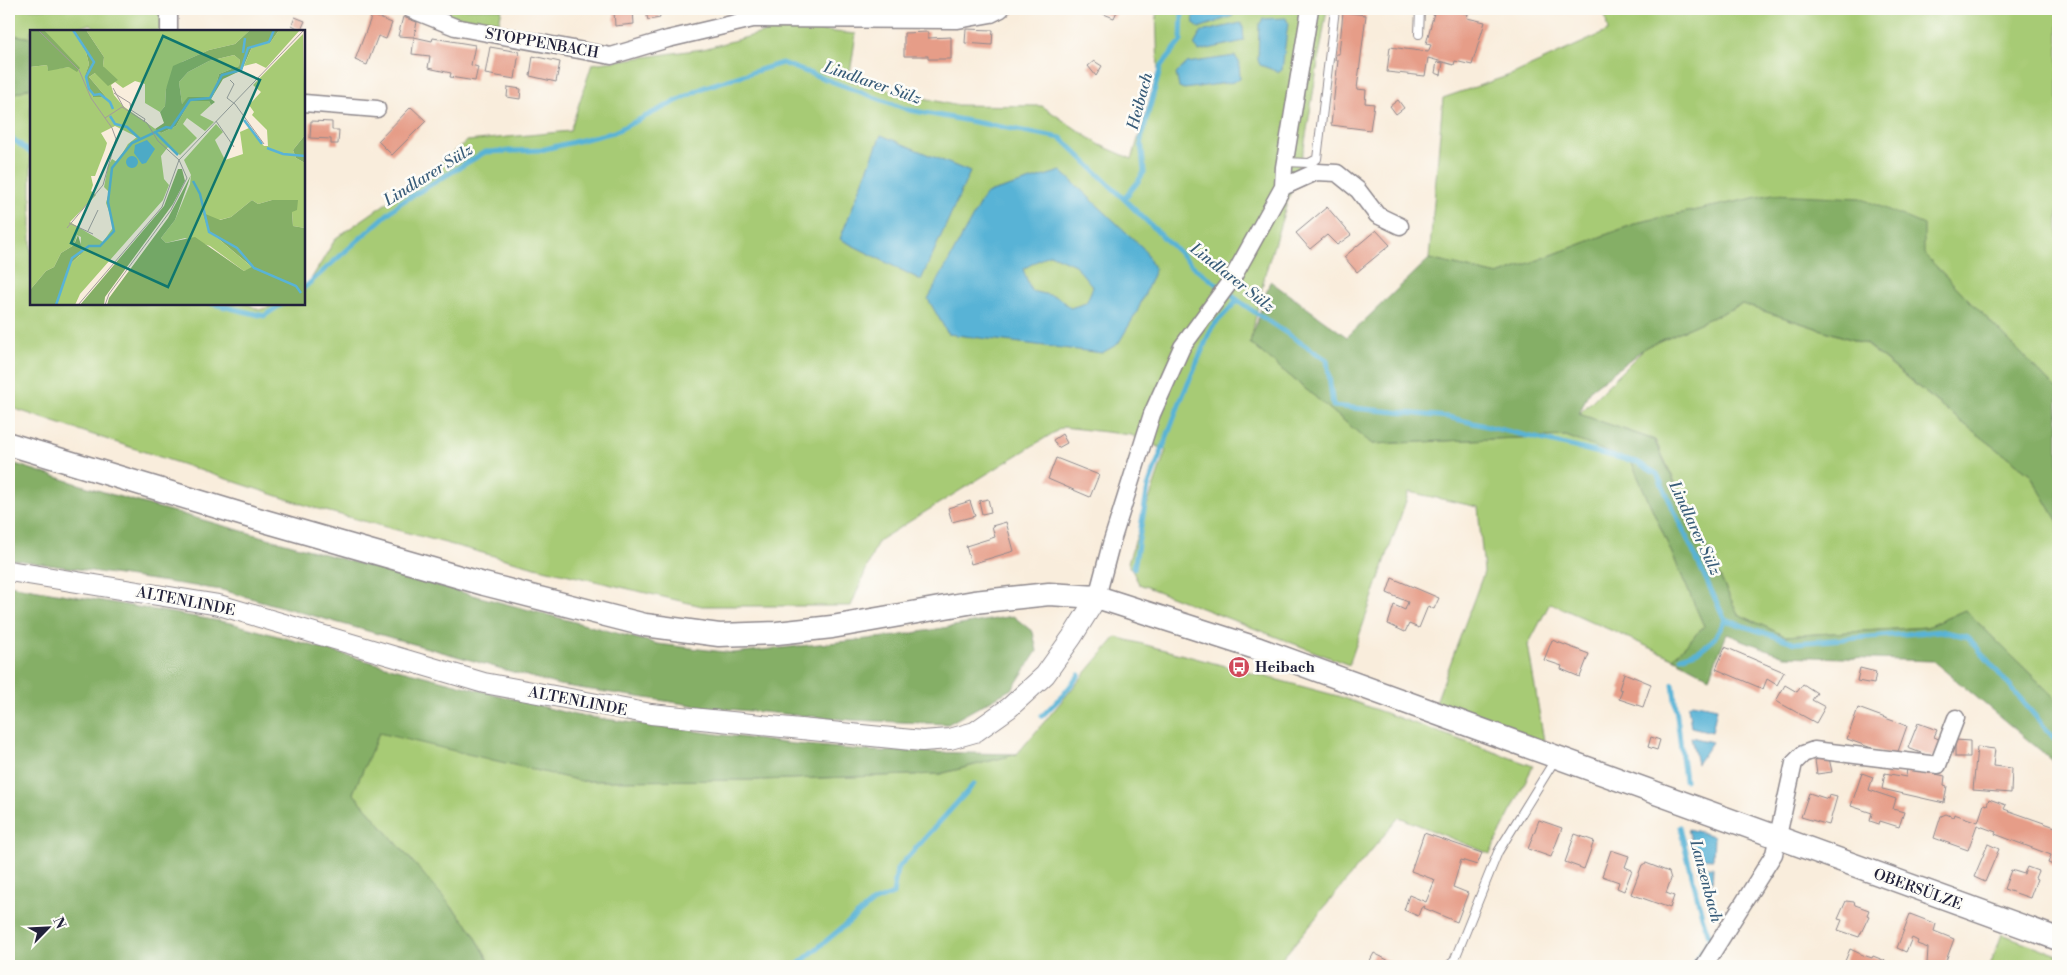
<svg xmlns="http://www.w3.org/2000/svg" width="2067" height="975" font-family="'Libre Bodoni',serif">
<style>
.green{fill:#a7cb75;stroke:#647658}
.forest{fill:#85af66;stroke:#546850}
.water{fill:#59b3d6;stroke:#3e6a88;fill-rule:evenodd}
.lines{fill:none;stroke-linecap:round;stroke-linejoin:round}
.stream{stroke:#59b3d6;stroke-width:5}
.building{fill:#e69d88}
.service-casing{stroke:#8e888c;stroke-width:10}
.minor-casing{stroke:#8e888c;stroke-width:19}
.tertiary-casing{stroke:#8e888c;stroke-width:22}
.secondary-casing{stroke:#8e888c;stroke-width:25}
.service{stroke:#fff;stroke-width:8}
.minor{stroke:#fff;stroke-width:16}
.tertiary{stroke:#fff;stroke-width:20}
.secondary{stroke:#fff;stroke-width:22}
.labels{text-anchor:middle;stroke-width:5;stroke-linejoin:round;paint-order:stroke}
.street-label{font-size:15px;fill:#22223b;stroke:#fdfcf7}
.poi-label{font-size:15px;font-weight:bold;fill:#22223b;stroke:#fdfcf7;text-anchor:start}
.water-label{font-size:16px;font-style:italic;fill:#385c79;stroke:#fdfcf7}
.inset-river{fill:none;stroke:#59b3d6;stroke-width:2.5}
.inset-road{fill:none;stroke:#a39c9c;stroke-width:1}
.view{fill:#0f766e;fill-opacity:0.15;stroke:#0f766e;stroke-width:2.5}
.inset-edge{fill:none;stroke:#22223b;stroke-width:2.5}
</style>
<rect width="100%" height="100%" fill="#fdfcf7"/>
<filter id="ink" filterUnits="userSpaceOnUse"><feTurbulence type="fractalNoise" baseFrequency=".02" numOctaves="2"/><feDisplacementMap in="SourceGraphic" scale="10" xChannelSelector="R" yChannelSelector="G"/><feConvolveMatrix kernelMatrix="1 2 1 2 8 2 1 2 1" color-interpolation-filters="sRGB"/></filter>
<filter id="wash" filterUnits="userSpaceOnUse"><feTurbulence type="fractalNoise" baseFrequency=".0096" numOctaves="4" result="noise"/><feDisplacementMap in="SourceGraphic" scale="20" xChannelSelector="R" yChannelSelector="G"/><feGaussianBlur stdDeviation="1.12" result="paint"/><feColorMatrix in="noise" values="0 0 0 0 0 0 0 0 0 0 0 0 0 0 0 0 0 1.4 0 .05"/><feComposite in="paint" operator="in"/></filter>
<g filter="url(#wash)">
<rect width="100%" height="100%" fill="#f9eddc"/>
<path class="green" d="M9,9H170V31H98L91,24L65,31H31V38L9,34Z
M427,9H502L496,36Z
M1156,9H1327L1304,148L1265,274L1250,343L1372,444L1566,436L1631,461L1704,626L1673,658L1550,603L1528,645L1544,741L1436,702L1484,572L1478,507L1409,492L1349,665L1139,584L1128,562L1166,450L1131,435L1063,427L878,541L851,606H702L535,567L311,507L9,407V96L31,87V304H248L259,310L277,304H304V291L336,238L411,186L467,141L570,131L592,64L703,49L784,27L856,34L849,80L953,105L1042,106L1100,145L1132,159L1158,73Z
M1604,9H2058V391L1924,254L1774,194L1640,222L1498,275L1429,259L1443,98L1513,74L1608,31Z
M1742,304L1865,344L1959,420L2030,474L2058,522V701L1965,610L1927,627L1785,636L1738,614L1655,440L1579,414L1646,347Z
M1116,637L1338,696L1533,766L1490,854L1399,817L1276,966H492L471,929L353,793L379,732L581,781L759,780L940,774L1017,754Z
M2002,934L2058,955V966H1990Z"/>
<path class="forest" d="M9,34L31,38V87L9,96Z
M1773,194L1860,198L1924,225V254L2058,391V522L2030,474L1959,420L1866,344L1742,304L1646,347L1589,391L1579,414L1654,440L1738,614L1785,636L1927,627L1965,610L2058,701V765L1933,661L1784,656L1727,634L1709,677L1673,658L1704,626L1631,461L1566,436L1372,444L1250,343L1270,281L1347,337L1429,259L1498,275L1640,222Z
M9,462L110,494L446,588L658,644L733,653L896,636L1013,616L1033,632L1037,651L1013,688L948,724L852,720L705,707L559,685L222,590L9,559Z
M9,585L231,623L382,665L575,715L784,743L872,751L1017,754L940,774L759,780L581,781L379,733L353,793L471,929L492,966H9Z"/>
<path class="water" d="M1208,9H1231L1233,16L1199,28L1194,24L1193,15Z
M1286,18L1288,23L1282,70L1279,72L1260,65L1258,60L1259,25L1263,19Z
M1241,23L1243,27L1244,41L1199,51L1194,45L1201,32Z
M1235,56L1239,62L1240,78L1234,82L1184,89L1179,87L1176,74L1187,63Z
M881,135L970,172L921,280L840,239Z
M1061,171L1144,249L1155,270L1137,312L1118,344L1102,353L948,334L928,299L985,194ZM1050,254L1075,265L1093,287L1086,303L1070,308L1058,297L1031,291L1023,269Z
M1692,703L1717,708L1712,732L1691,727L1688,706Z
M1691,737L1712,742L1697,764Z
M1688,829L1714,836L1713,859L1696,858Z
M1713,867L1712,888L1706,887L1699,868Z"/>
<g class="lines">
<path class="stream" d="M9,136L31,153
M1124,199L1137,183L1144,172L1141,139L1161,66L1181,41L1182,9
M304,288L400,203L485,152L541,150L614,132L705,87L782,63L909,110L1061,138L1194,267L1247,307L1327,360L1333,406L1448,417L1637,462L1657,474L1725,620L1796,643L1941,631L1968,637L2058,743
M213,304L264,316L282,304
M1134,568L1148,487L1180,402L1212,327L1238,300
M1681,657C1706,650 1713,644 1725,620
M1673,684L1685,780
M1042,716L1063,695L1079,675
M1680,827L1702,916L1710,939L1692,966
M796,966L873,902L893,894L897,869L974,784"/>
</g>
<g id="blocks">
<path class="building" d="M601,9L633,10L634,24L615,26L614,11L601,12Z
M645,9H658L660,18L648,20Z
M1091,9H1118L1114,18Z
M1435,9H1449L1468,14L1467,18L1485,22L1472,65L1455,61L1454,65L1428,58L1425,76L1387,72L1390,47L1428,52L1431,45L1426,44Z
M1343,12L1366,15L1357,89L1366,90L1365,103L1374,104L1370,130L1331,125L1338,60H1335L1336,54H1339Z
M372,15L392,23L386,39L378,36L367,65L355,60Z
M295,17L305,21L301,30L292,25Z
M403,17L417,22L414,37L398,36Z
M966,29L993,30L992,45L965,43Z
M928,32V38L951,37V59H928V56H904V33Z
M414,37L432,41L433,38L475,45L471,65L478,67L475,81L450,77L451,73L428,68L430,56L412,54Z
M490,47L519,52L515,79L485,74Z
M533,56L560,62L556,82L530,76Z
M1094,61L1102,66L1096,76L1088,66Z
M1437,62L1443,63L1441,75L1435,73Z
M508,87L521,89L520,99L507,97Z
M1398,100L1404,108L1396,114L1390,106Z
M411,107L426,121L392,155L378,141Z
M311,121L332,122V130H339L338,144H331V139L310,138Z
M1327,207L1351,235L1337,245L1327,235L1310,249L1296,233Z
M1376,230L1390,245L1357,272L1344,257Z
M1062,434L1067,443L1058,448L1053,440Z
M1056,458L1099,475L1090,497L1048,479Z
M988,499L991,512L982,514L979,501Z
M970,501L975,516L952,522L948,508Z
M1006,522L1014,551L971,564L966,546L995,537L992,526Z
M1392,578L1439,598L1434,609L1428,606L1419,628L1409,624L1405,632L1388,624L1394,605L1405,610L1408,602L1387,593Z
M1552,640L1589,654L1580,677L1561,669L1562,666L1544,660Z
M1725,647L1784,672L1777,685L1767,679L1763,689L1716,669Z
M1860,668L1876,672L1874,684L1857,681Z
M1624,673L1651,684L1643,707L1619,699L1622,690L1619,689Z
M1803,684L1817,693L1812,700L1825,707L1816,723L1776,701L1785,685L1797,692Z
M1858,708L1907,726L1896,757L1847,739Z
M1918,723L1937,730L1934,737L1941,740L1934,758L1908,748Z
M1651,737L1660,740L1657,750L1648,747Z
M1955,740L1970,741V757H1955Z
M1977,747L1995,749L1993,766L2012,768L2011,793L1973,790Z
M1829,758L1832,772L1817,774L1815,760Z
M1907,768L1945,776L1944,785L1947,786L1944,803L1882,789L1885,773L1906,777Z
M1862,773L1873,777L1869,790L1896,799L1893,809L1904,812L1899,827L1880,821L1879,824L1870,821L1872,813L1851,806Z
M1809,793L1828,799L1829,795L1837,797L1829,825L1801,817Z
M1989,799L2006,805L2004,809L2058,828V867L2048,863L2051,855L1995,834L1996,832L1977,825L1968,850L1934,838L1941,816L1946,814L1953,817L1954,814L1978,822L1984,804L1987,805Z
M1539,820L1562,828L1551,857L1528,849Z
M1424,833L1482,853L1477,865L1461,860L1453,887L1468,893L1457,922L1424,908L1425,906L1421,908L1418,916L1404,910L1409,895L1426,902L1435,880L1411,871Z
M1575,834L1594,841L1584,869L1565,862Z
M1988,844L1999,849L1985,882L1974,877Z
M1611,850L1629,856L1625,867L1632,870L1624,891L1617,888L1619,882L1602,876Z
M1646,863L1669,872L1671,879L1666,893L1674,896L1670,908L1631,894L1642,865Z
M2027,867L2038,871L2035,878L2037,879L2030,898L2004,889L2011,870L2024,874Z
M1846,901L1854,902L1855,905L1869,910L1867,915L1869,916L1859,937L1838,930L1842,920L1838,919Z
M1910,914L1936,924L1934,931L1954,939L1944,966H1933L1927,964L1928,948L1917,944L1918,941L1912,938L1906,952L1897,948Z
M1850,949L1863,955L1872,958L1873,956L1888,962L1887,964L1893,966H1843Z
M1374,953L1395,964L1393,966H1367Z"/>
</g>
</g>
<g filter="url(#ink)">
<use href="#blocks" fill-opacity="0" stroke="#8e888c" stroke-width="1"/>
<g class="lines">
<g class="service-casing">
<path id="service" d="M1465,9H1467
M1419,34L1420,9
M1285,162L1309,163L1317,159L1335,9
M1448,966L1454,961L1498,852L1556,758"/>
</g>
<g class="minor-casing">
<path id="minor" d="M169,9V31
M410,9L455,27L611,56L668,39L753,19L958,20L991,14L1001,9
M304,103L377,109
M1283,187L1316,172L1337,173L1358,190L1377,215L1400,226
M1097,597L1111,544L1152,414L1182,347L1232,279L1283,187L1284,167L1310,9
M1704,966L1774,854L1794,763L1803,754L1814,750L1938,765L1956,718"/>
</g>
<g class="tertiary-casing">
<path id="tertiary" d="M9,571L219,605L484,683L651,714L922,741L950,739L975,732L1009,708L1045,675L1072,637L1097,597"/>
</g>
<g class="secondary-casing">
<path id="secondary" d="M9,444L254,518L484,584L645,625L719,635L777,633L832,627L974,602L1049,594L1097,597L1259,649L2058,939"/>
</g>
<use href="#service" class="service"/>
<use href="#minor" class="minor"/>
<use href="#tertiary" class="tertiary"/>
<use href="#secondary" class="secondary"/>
</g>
</g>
<defs>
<g id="bus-disc" transform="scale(1.125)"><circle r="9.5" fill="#d1495b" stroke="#fdfcf7"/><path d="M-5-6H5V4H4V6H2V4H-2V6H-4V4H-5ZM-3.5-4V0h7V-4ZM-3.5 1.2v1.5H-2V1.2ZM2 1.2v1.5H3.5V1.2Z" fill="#fff"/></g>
</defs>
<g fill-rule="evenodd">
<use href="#bus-disc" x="1239" y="667"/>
</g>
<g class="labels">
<g class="street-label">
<text transform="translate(542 43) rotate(10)" y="5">STOPPENBACH</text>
<text transform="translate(186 601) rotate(11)" y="5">ALTENLINDE</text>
<text transform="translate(578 701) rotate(11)" y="5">ALTENLINDE</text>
<text transform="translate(1918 889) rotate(20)" y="5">OBERSÜLZE</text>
</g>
<g class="poi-label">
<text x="1255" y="672">Heibach</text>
</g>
<g class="water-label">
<text transform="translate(873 82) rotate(19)" y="6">Lindlarer Sülz</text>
<text transform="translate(1139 101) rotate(-75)" y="6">Heibach</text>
<text transform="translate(428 174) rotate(-32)" y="6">Lindlarer Sülz</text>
<text transform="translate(1233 277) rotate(38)" y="6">Lindlarer Sülz</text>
<text transform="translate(1696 528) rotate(65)" y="6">Lindlarer Sülz</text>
<text transform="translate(1707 881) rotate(75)" y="6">Lanzenbach</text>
</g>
</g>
<g transform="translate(30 30)">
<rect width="275" height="275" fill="#f9eddc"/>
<path d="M14,0H42L56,22L59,34L55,47L63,67H76L59,47L65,43L78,44L73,36L74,27L56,0H220L205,14L179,20L152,32L136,59L135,76L130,82L115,73V54L105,51L93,58L85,52L81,55L84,65L93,76L131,103L146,96L160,71H179L181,75L170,85L184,92L175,101L157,88L153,94L167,108L150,125L138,117L131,126L134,149L139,155L133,170L50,264L45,275H26L40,234L50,225L51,207L47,205L44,215L31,223L24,237L16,241L0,260V37L17,35L18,40L39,37ZM85,96L107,107L98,114L87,132L82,129L78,136L74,157L79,162L76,173L84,196L73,212L40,192L66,165L61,161L63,155L61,146H65L75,120L77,113L71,103ZM249,0H270L236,38L226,33L214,36L222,17L240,13ZM273,4L275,105L263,120L266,128L275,133V198L263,196L262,182L242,170L228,174L222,170L201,187L189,190L178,200L223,238L214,241L180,216L155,208L136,213L131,208L145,190L160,154L161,145L154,130L186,94L193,102L185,110L195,130L213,124L210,102L219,98L234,116H238L237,100L222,85L224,82L219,75L231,62L223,55ZM204,25L210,30L209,36L189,44L184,63L180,67H159L152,74L149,52L158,42L179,31Z" fill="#a7cb75" fill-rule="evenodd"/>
<path d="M0,0H14L50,38L47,42L39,37L18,41L17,35L0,37ZM42,0H56L74,27L73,36L88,50L78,56L65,43L59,47L76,67H63L55,46L59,34L56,22ZM220,0H249L240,13L222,17L212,40L193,49L181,69L185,72L181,75L179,71H160L146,96L131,103L125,99L134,93L130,82L135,76L136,59L143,36L179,20L205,14ZM204,25L210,30L209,36L189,44L184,63L180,67H158L152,74L149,52L158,42L179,31ZM275,105V133L266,128L263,120ZM148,139H152L155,151L143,174L75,267L74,275H50L134,176ZM161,145L145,190L131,208L136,213L165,207L214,241L222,237L178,200L173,183L190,190L201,187L222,170L228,174L242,170H268L267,180L262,182L263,196L275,198V275H77L79,268L138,188ZM48,205L53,222L40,234L26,275H0V260L16,241L24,237L31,223L44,215Z" fill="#85af66" fill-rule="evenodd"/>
<path d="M117,110L125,119L116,133L112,134L104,123L105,115ZM96 132a6 6 0 1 1 12 0a6 6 0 1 1-12 0Z" fill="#59b3d6"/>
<path class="inset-river" d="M43,0L64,32L56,47L59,59L64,65L70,64L80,72L83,79M213,23L215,8M80,86L85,94L97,97L110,109M214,90L232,114M126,103L148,125M237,118L253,124L275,126M163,151L170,164L179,202L207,218L224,238L266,256L271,263M26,275L42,228L59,216H70L84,201L78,172L82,138L102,113L136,97L141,98L160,70L180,68L192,45L211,40L218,18L239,12L244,0"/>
<path class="inset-road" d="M8,0L49,40L61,68L82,98L86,109L73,155L37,198M200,50L204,54L197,68L205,74L234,114M83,58L94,78M84,63L100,73L101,80L115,89L114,92M75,88L92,77L117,93L128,111L149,130L157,148L141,180L79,264L75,275M186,91L204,117M39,193L63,204M58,201L68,180M48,275L132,177L149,130L274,0"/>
<path class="view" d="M133,6L230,50L138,257L41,213Z"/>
<rect width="275" height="275" class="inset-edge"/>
</g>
<rect width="2067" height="975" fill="none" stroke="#fdfcf7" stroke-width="30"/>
<g transform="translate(48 928) rotate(66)" stroke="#fdfcf7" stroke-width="4" paint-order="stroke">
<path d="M0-4L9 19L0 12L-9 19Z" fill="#22223b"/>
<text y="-8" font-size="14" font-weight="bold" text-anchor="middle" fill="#22223b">N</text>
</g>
</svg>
